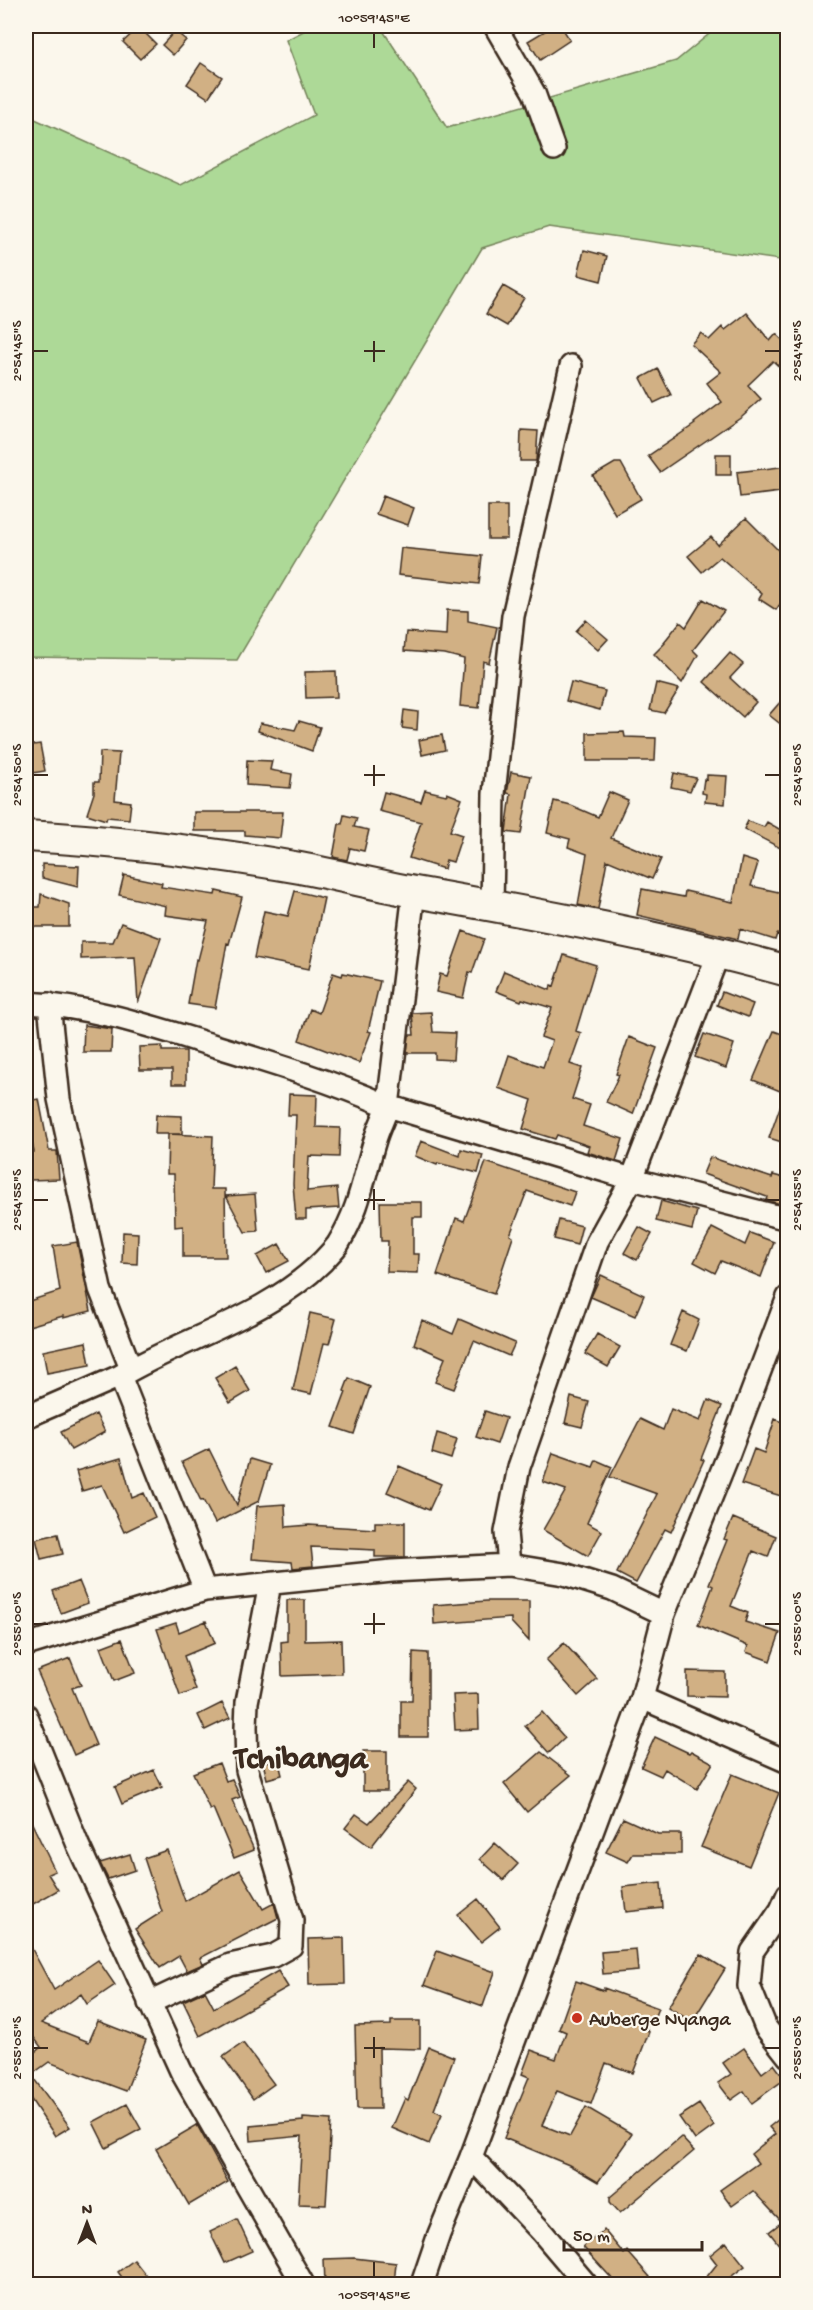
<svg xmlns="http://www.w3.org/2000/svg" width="813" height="2310" font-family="'Gochi Hand',sans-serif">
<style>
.green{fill:#add997;stroke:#74825a;stroke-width:1.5}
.building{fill:#d1b084;stroke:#3b2a1e;stroke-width:1.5}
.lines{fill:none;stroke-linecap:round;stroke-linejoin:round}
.minor-casing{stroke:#3b2a1e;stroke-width:26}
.secondary-casing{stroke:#3b2a1e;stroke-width:34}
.minor{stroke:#fbf7ec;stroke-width:21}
.secondary{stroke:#fbf7ec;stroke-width:30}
.ticks{fill:none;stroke:#3b2a1e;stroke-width:2}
.poi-dot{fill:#c8321e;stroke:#fbf7ec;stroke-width:2}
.labels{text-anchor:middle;stroke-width:4.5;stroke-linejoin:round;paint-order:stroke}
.poi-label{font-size:20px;fill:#3b2a1e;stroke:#fbf7ec;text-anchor:start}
.town-label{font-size:32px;font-weight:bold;fill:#3b2a1e;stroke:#fbf7ec}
.neatline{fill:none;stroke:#3b2a1e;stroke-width:2}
.ticks-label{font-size:15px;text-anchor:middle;fill:#3b2a1e}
</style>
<rect width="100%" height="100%" fill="#fbf7ec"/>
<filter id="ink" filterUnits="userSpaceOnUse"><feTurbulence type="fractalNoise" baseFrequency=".0167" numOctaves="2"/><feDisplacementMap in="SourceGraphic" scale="12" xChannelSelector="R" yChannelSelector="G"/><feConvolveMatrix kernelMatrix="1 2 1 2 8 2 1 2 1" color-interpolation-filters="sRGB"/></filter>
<g filter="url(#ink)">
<path class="green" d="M313,26H380L447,128L676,61L719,26H787V261L549,227L482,248L237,660L26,657V115L181,185L314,115L286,40Z"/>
<path class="building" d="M553,26H561L570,40L540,60L528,41Z
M139,27L156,44L140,59L123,42Z
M175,31L186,40L173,55L162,45Z
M201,63L222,77L208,98L187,84Z
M584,250L607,256L601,281L578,275Z
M503,286L524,298L507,326L486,314Z
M747,313L770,341L776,334L788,345V375L773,361L748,385L761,399L742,416L660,472L648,456L695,424L694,423L722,402L707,383L721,372L691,344L701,333L709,340L722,327L725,330Z
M658,369L671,395L654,403L641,378Z
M521,430L538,431L536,461H520Z
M716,454H731V475H716Z
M615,463H621L641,499L615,514L593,476Z
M788,466V491L740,497L737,472Z
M383,496L414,508L408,525L376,514Z
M488,506H507V539H488Z
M746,518L788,560V593L776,610L759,599L762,594L720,557L702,572L688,556L711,537L718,545Z
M401,548L482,556L479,584L398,575Z
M703,599L724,611L693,650L698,655L682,683L654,654L665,643L664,642L680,622L686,627Z
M447,610L468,611V621L497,627L489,663L483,661L479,708L460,706L464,659L445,654L404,651L406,632L446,635Z
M586,620L608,639L598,650L576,631Z
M730,653L743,664L730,678L756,702L743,717L704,682Z
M336,671L337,697L306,698L305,672Z
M571,682L605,691L600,710L566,701Z
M656,683L679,689L664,713L650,710Z
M788,693V730L769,715Z
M404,710L418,712L417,730L402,728Z
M299,721L320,727L312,751L258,731L260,723L295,730Z
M624,732L625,737L656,738L655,761H587V733Z
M442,735L445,750L422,755L419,740Z
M40,744L45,771L26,774V746Z
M100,752L119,753L115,800L131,802L129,819L107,817L106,820L87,814L94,793V782H99Z
M247,760L272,761L270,770L292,774L290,788L246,785Z
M511,772L531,776L521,834L506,832L511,794L507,793Z
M674,773L696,778L690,791L671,787Z
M707,775L727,776L725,804L705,802L706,794L702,793L704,779L707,780Z
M425,790L446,795L447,793L462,799L450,831L462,835L453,862L446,860L444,869L409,858L421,822L379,811L384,792L421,802Z
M609,792L628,800L611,838L661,859L652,879L607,860L598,909L578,905L587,854L568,847L570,839L547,833L554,801L570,805L598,817Z
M194,812H283L280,838L245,835V831H194Z
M344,815L357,818L354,827L369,830L364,851L350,848L347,860L333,857L339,824H342Z
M748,821L764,827L767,822L781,830L779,833L788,837V852L744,829Z
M742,858L758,863L751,886L788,894V938L777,934L775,940L740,929L738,939L637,915L642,889L684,897L685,891L733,902Z
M42,864L79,866L78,887L42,878Z
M124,875L162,883L161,887L215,895L216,891L242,897L229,944L227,943L215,1008L188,1004L196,959L198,960L208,921L165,915L166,906L119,895Z
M295,891L324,898L309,969L254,958L264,911L288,916Z
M41,894L69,904V927H27V907H40Z
M121,923L161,938L138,1003L135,957L81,959V942H113Z
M463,931L484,939L472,973L469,972L463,998L436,992L440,974L447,976Z
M564,955L596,965L576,1031L581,1033L570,1064L582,1068L572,1099L590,1105L583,1126L623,1139L616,1161L587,1152L589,1146L557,1135L555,1139L523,1129L532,1100L498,1088L509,1055L543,1067L552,1041L541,1037L552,1008L522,999L521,1001L496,991L504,971L550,990L551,985L554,986Z
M333,973L342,976L343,973L380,981L368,1031L371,1032L359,1063L299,1040L310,1009L319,1013Z
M722,992L753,1004L748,1017L717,1005Z
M431,1012L433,1032L455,1033L453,1060L435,1059V1053H407L409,1035H414L412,1013Z
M84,1025L112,1029L111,1052H83Z
M774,1031L788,1036V1144L769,1138L785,1093L753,1080Z
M704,1034L734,1044L726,1068L695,1057Z
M629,1037L657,1048L633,1114L606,1102L619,1075L616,1074Z
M162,1046V1051H186V1084H172V1070H140L139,1047Z
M289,1094L317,1095L316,1127L340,1128L339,1157L309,1156L307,1191L337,1188L339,1208L306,1210V1219H296L293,1184L296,1115H288Z
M39,1099L49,1151H57L59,1179L30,1180L28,1152H34L26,1113V1101Z
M156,1115L182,1116V1134H155Z
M168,1134L213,1136L211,1189H225L226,1257H183V1226L175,1227L174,1174H167Z
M421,1141L460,1156L461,1149L483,1155L478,1173L438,1163L437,1165L415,1156Z
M710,1157L772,1178L773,1175L788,1179V1206L766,1200L767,1197L703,1174Z
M486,1162L575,1192L570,1206L527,1191L510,1235L513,1237L494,1294L437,1275L456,1218L464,1221Z
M255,1194L258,1231L245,1232L226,1196Z
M661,1201L697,1211L692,1230L656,1221Z
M380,1202H422V1217H413V1254H419L418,1273L387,1272L388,1241H381Z
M559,1220L582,1226L577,1245L554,1239Z
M639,1227L652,1234L637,1260L624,1253Z
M712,1228L745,1245L750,1233L774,1242L761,1277L721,1261L715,1273L694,1262Z
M123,1232L138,1233L137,1264L122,1263Z
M77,1242L91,1311L63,1318V1316L29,1326L26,1316V1302L60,1291L53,1246Z
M279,1244L289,1261L266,1273L257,1256Z
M601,1275L644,1295L635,1316L591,1297Z
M683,1312L699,1320L687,1351L670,1345Z
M310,1313L336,1319L329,1344L324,1343L311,1394L293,1390Z
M459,1319L515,1343L509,1356L474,1341L454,1389L435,1382L445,1358L414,1344L422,1320L453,1334Z
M597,1334L620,1347L608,1367L585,1354Z
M86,1342L90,1365L47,1373L43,1351Z
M235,1366L250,1391L230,1403L215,1378Z
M349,1378L370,1387L354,1434L333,1427L346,1392L344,1391Z
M571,1397L589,1402L582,1427L565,1423Z
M708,1400L722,1406L701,1459L704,1460L671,1532L665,1529L636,1583L617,1573L657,1494L610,1477L640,1419L663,1430L671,1409L700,1421Z
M485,1411L506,1418L497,1444L476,1437Z
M96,1414L105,1432L71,1450L61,1432Z
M775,1419L788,1424V1498L741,1484L754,1449L764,1453Z
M437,1433L457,1439L451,1459L432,1453Z
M209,1449L237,1505L250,1459L270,1465L259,1501L215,1523L203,1500L201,1501L182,1462Z
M553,1453L593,1467L596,1460L612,1467L587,1523L602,1531L588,1556L543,1530L566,1490L543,1482Z
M121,1458L132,1498L144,1493L155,1517L124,1532L102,1485L82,1491L76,1471Z
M399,1466L441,1484L429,1510L387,1492Z
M285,1504L286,1527L309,1525L375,1529V1522H405V1557H375V1550L311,1547L313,1566L293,1568L292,1562L252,1559L257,1506Z
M733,1518L776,1536L768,1557L753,1551L731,1606L748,1613L745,1622L780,1633L770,1661L746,1652L748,1646L698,1625L713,1586L709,1584L727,1540L724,1539Z
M58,1534L63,1554L41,1559L36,1539Z
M79,1581L88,1603L61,1613L53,1591Z
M287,1600H305V1641L341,1640L342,1674L282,1676L281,1642L287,1641Z
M487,1601H529V1641L511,1622V1618L434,1624L433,1605Z
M206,1621L215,1643L184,1656L196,1690L180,1696L157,1629L176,1623L179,1632Z
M122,1639L135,1673L114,1681L101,1647Z
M564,1643L597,1679L578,1696L546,1660Z
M413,1652L428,1653V1737H401V1701H412Z
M70,1658L81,1685L72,1688L96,1745L74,1755L37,1671Z
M687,1671L725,1672V1697L687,1696Z
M478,1694L479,1729L455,1730L453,1695Z
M222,1703L230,1718L205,1730L198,1715Z
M542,1712L565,1738L549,1753L525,1726Z
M655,1737L689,1753L691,1751L713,1763L697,1789L665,1769L661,1776L641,1767Z
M363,1751H387V1791H363Z
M541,1752L571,1775L527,1812L504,1784Z
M278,1759L282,1775L267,1779L263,1763Z
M219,1763L226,1781L232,1779L240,1797L232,1800L254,1850L234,1858L213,1808L210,1810L193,1773Z
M154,1770L162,1787L122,1804L115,1787Z
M732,1774L779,1793L749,1866L701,1847Z
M408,1782L416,1789L371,1847L345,1828L356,1814L369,1823Z
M26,1811L55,1871L48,1874L58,1890L26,1908Z
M623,1818L658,1834H681V1854H633L628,1862L606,1852Z
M495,1843L518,1864L503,1880L480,1859Z
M167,1850L185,1901L240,1870L263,1909L274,1903L278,1918L200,1958L203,1964L187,1971L179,1956L160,1968L135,1929L162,1912L144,1858Z
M130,1854L135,1870L108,1879L100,1863Z
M661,1883L663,1908L626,1912L623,1887Z
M478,1899L500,1927L481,1942L458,1915Z
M26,1938L54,1990L98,1960L115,1985L87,2004L81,1994L41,2023L89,2042L98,2021L146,2040L126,2091L49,2062L31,2075L70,2127L55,2136L26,2092V2059L41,2047L29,2031L26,2034Z
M344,1938L345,1984L309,1985L308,1939Z
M636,1949L638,1971L603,1974L601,1952Z
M437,1951L495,1972L483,2006L424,1985Z
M701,1954L725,1969L692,2022L668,2007Z
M278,1971L288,1987L200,2036L183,2001L205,1991L214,2008Z
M576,1981L604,1991V1988L658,2008L653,2021L645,2027L649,2032L633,2073L606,2063L591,2104L557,2091L542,2125L570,2136L586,2107L632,2134L598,2182L569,2165L504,2138L529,2077L522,2074L531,2050L556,2059L566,2032L559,2029Z
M391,2021H420V2049L379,2048L380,2109H357L355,2026L391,2025Z
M243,2043L274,2084L253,2099L223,2057Z
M429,2047L454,2057L434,2110L442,2114L429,2144L392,2128L405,2098L408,2100Z
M744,2048L762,2073L774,2064L785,2079L752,2103L744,2091L731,2100L718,2083L731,2074L723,2063Z
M127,2104L141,2129L106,2148L93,2122Z
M699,2104L714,2126L695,2140L679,2117Z
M788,2112V2256L769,2232L782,2222L753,2191L732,2206L720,2190L758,2163L751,2154L775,2134L769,2127Z
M303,2118L331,2120L326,2205L298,2204L302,2136L251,2141L250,2126L303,2121Z
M197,2125L228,2182L189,2205L156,2149Z
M681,2137L694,2151L620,2213L610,2202V2197Z
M237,2219L252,2251L225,2263L210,2232Z
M604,2230L624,2254L627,2251L650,2277L641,2284H617L583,2247Z
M726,2242L745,2266L721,2284H701L717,2264L710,2255Z
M354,2258L396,2263L394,2284H325L324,2259Z
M134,2260L153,2284H127L118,2272Z"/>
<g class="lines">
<g class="minor-casing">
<path id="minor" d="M495,26L534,93L554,149
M414,892L388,1106L632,1179L788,1219
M492,905L494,794L513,616L571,366
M26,1003C90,1006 150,1026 212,1045C271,1063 331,1081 388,1106C384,1118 378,1129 375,1140C363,1179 360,1208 338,1244C334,1250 328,1255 323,1261C268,1316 186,1337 120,1376L205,1590
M49,1004L59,1099L100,1289L131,1369
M26,1417L120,1376
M509,1565L506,1532L519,1467L597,1242L632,1179L719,952
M26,1645L205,1590L392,1571L509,1565L564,1574L612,1589L664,1614
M642,1698L788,1762
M26,1715L78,1845L181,2071L303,2284
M788,1894L781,1910L752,1952L749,1986L766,2028L788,2056
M149,2003L230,1965L273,1956L291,1946L292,1920L247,1770L246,1727L247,1702L270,1584
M471,2157L541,2231L586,2284
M422,2284L439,2234L471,2157L642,1698L664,1614L727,1458L788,1297"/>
</g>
<g class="secondary-casing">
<path id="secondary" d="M26,836C118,841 209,852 300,868C338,875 376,885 415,892C540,914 665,937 788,971"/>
</g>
<use href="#minor" class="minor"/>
<use href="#secondary" class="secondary"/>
</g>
</g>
<path class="ticks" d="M374,33V48M374,341V362M33,351H48M364,351H385M765,351H780M374,765V786M33,775H48M364,775H385M765,775H780M374,1189V1210M33,1200H48M364,1200H385M765,1200H780M374,1613V1634M33,1624H48M364,1624H385M765,1624H780M374,2037V2058M33,2048H48M364,2048H385M765,2048H780M374,2262V2277"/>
<circle class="poi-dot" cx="577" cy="2018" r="6"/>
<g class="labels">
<g class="poi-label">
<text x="589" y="2025">Auberge Nyanga</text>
</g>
<g class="town-label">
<text x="301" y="1767">Tchibanga</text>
</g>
</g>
<rect width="813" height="2310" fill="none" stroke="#fbf7ec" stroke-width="66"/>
<g transform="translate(87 2223)" stroke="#fbf7ec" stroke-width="4.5" paint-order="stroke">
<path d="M0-4.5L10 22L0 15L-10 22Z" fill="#3b2a1e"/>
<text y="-9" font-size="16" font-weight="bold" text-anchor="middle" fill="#3b2a1e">N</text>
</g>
<path d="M564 2241v9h138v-9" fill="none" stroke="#3b2a1e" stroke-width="3"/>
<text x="573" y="2241" font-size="18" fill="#3b2a1e" stroke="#fbf7ec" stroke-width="4.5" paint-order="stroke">50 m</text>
<rect x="33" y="33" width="747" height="2244" class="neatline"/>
<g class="ticks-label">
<text x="374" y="22">10°59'45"E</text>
<text transform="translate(16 351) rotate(-90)" y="5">2°54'45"S</text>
<text transform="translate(796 351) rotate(-90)" y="5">2°54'45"S</text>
<text transform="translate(16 775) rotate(-90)" y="5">2°54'50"S</text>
<text transform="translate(796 775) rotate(-90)" y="5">2°54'50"S</text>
<text transform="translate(16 1200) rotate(-90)" y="5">2°54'55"S</text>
<text transform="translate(796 1200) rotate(-90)" y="5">2°54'55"S</text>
<text transform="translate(16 1624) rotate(-90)" y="5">2°55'00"S</text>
<text transform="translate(796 1624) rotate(-90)" y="5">2°55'00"S</text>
<text transform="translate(16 2048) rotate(-90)" y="5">2°55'05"S</text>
<text transform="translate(796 2048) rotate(-90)" y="5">2°55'05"S</text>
<text x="374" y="2299">10°59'45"E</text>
</g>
</svg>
